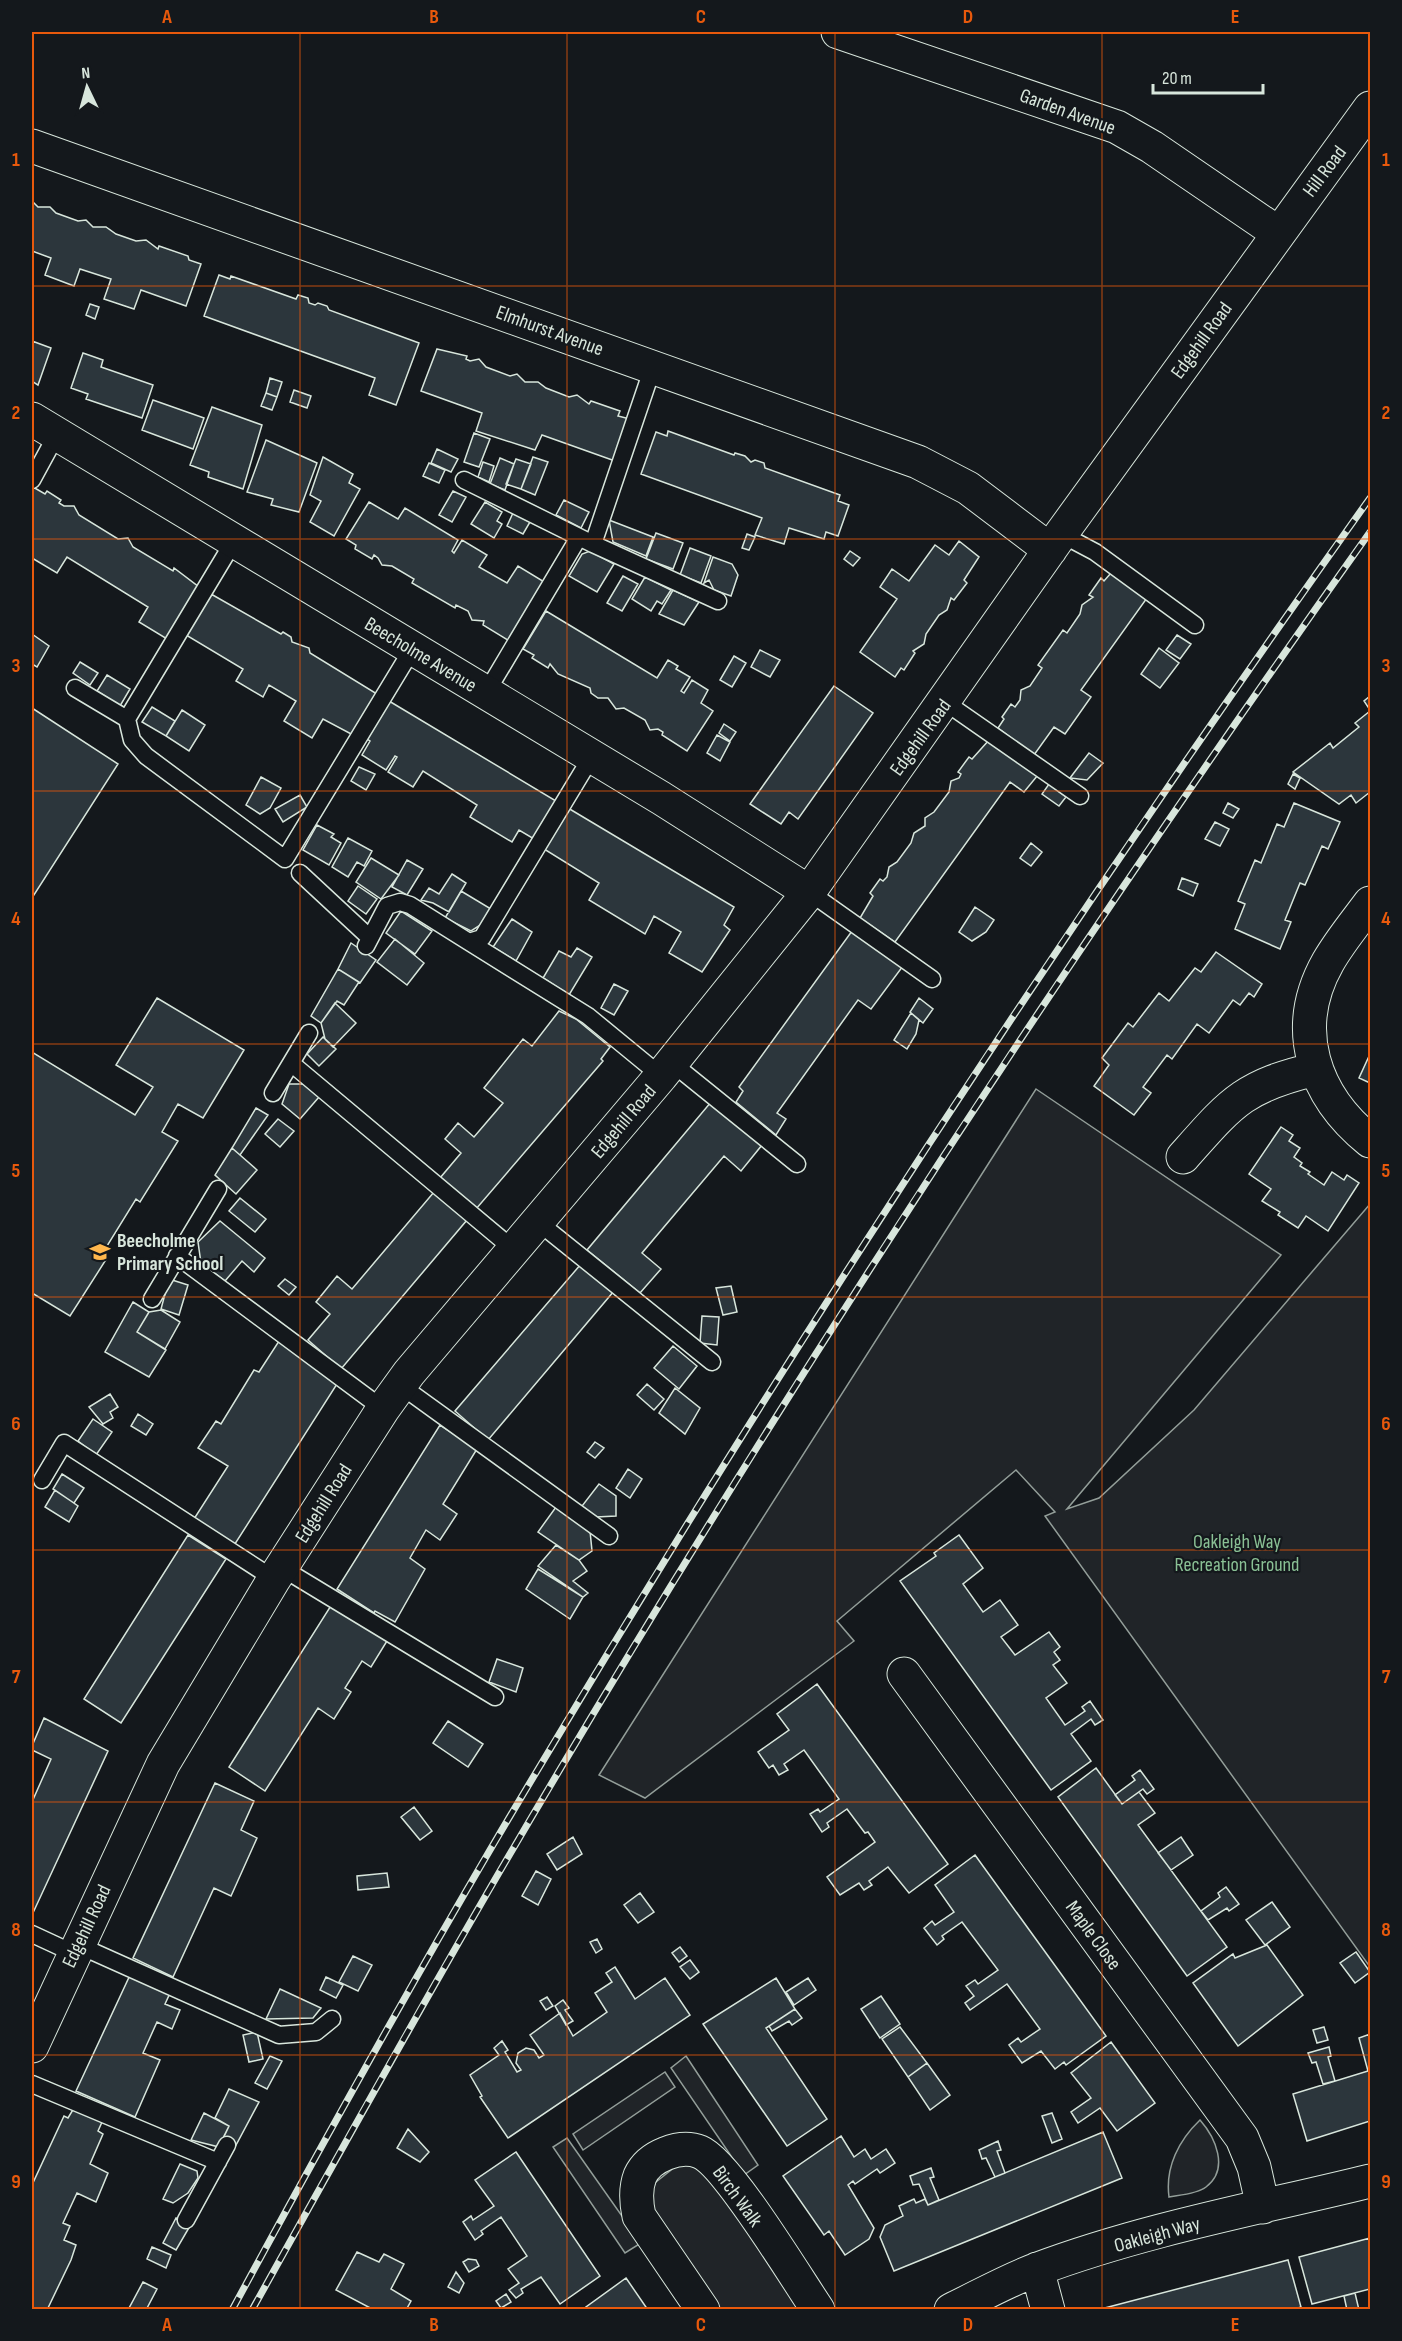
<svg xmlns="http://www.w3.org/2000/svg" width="1402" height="2341" font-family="'Sofia Sans Condensed',sans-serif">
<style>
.green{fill:#202428;stroke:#939e99;stroke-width:1.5}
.building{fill:#2c363c;stroke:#d8e6dc;stroke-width:1.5}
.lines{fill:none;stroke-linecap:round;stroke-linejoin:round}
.lane-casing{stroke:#d8e6dc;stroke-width:19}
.street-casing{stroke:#d8e6dc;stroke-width:35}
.lane{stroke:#14181c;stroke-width:16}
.street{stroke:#14181c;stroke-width:33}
.rail-casing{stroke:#d8e6dc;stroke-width:7}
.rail{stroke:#14181c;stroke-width:4.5;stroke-dasharray:14;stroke-linecap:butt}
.grid{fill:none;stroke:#e8590c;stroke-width:1.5;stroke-opacity:0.55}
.labels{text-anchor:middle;stroke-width:4.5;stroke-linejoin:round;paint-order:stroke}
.street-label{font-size:20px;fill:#d8e6dc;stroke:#14181c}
.poi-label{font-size:20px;font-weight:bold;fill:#d8e6dc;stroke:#14181c;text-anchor:start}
.park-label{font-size:20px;fill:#8ac095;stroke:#14181c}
.neatline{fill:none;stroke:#e8590c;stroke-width:2}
.grid-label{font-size:20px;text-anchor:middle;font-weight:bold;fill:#e8590c}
</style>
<rect width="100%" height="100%" fill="#14181c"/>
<path class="green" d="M1036,1089L1281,1255L1067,1509L1099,1498L1194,1410L1370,1204V1967L1045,1516L1055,1512L1016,1470L837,1621L854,1641L645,1798L599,1775Z
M686,2056L758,2165L744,2175L671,2068Z
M665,2072L675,2087L583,2150L573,2134Z
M1200,2120C1215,2137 1230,2169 1206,2187C1197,2194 1180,2195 1169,2197C1165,2167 1179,2140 1200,2120Z
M567,2138L641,2243L625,2253L553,2147Z
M687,2164L706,2168L802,2309H719L654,2214L651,2193L656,2182L675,2167Z"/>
<path class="building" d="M32,201L38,207H50L56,213L78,221L86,220L93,227H106L116,234L136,241L146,240L158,249L159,246L188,256L189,260L201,264L186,306L141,290L134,309L104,299L111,279L80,269L74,286L45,275L51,258L32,251Z
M219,275L230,279L231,276L296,299L298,295L308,298L309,303L315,305L318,303L327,306L329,310L419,343L396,405L369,395L375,378L204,316Z
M90,304L99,307L95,319L86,315Z
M32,341L51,348L38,385L32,381Z
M437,349L467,356L466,359L470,361L479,359L486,367L510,376L517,374L525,382H538L546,388L569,397L577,395L589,404L591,401L620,411L618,416L630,419L615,461L542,435L535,450L476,431L482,413L421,391Z
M83,353L103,360L101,367L153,385L142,418L86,399L88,394L71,388Z
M270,378L282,382L277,397L266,393Z
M294,390L311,396L307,408L290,402Z
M266,393L277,397L272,410L261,406Z
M153,400L204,418L193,449L142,430Z
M212,407L262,425L243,489L208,477L209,472L190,465Z
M668,431L734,455L735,453L745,456L751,462L755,460L764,463L765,468L840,495L838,501L849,505L838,536L826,532L824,539L789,528L784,544L755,535L762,518L641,474L656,432L667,436Z
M474,433L490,439L479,467L464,462Z
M266,440L317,463L299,512L271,505L273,499L247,492Z
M437,449L458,459L451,472L431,463Z
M323,457L353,474L349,483L360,489L334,536L310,522L321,501L310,495Z
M533,457L548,462L535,495L521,489Z
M500,458L514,464L505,490L490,484Z
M516,459L531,464L521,489L506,484Z
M483,462L494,466L489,482L478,477Z
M429,463L445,470L439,483L423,476Z
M33,487L45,494L47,491L61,500L59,503L64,506H74L79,515L118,539L128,538L133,547L173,571L174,568L199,587L167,639L139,622L148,607L67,557L57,573L32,558Z
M453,491L466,497L452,522L439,515Z
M564,500L589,512L581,528L556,515Z
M369,502L398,519L405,508L458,540L452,551L454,553L462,540L487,555L479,567L507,583L518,566L546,583L511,642L483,625L484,621L472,620L468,611L456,605L455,608L412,583L414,579L392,566L382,565L378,558L374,555L372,559L355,549L356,545L346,539Z
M485,502L502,512L497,521L502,524L494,538L471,524Z
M513,513L530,522L523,534L507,526Z
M609,520L653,537L646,556L613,542Z
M656,533L683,543L673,569L646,559Z
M747,534L755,537L749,550L742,548Z
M959,541L979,557L964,580L967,583L954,600L951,598L947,610L939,615L926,634L924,644L913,651L915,653L904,670L901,668L895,677L860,652L897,599L880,587L892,569L909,581L935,545L949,555Z
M690,548L711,556L701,583L680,575Z
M590,551L614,564L597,592L569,576L582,554Z
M850,551L860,558L853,566L844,559Z
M713,557L732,564L738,575L731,596L714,590L709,580L704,583Z
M1111,573L1147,598L1081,690L1091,697L1065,734L1054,727L1034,755L998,728L1004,719L1002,717L1011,704L1015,707L1020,700L1021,690L1030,686L1042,668L1038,665L1063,630L1067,633L1080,614L1082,605L1093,597L1089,595L1101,578L1104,581Z
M623,576L638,584L622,611L607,603Z
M645,577L671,590L662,604L657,601L651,611L632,599Z
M673,590L699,602L684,625L659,614Z
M211,594L281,634L283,632L291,637L292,642L309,648L310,653L377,694L353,735L323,719L312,738L284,721L296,701L269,685L263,697L236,681L243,669L186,635Z
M546,611L657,678L668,660L678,666L676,669L690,677L681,691L684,693L692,680L708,690L701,703L713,711L687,751L662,735L663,732L658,729L650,730L645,720L624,708L616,709L608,698H598L591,693L590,688L558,674L550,664L548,668L532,658L534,655L523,649Z
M32,634L49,646L37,667L32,664Z
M1177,635L1191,644L1180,659L1166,650Z
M1159,648L1179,663L1160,688L1141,674Z
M760,650L780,660L770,677L751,667Z
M734,656L746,663L732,687L720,680Z
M80,662L98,673L90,685L73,673Z
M107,675L130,689L120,706L97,691Z
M834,686L873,713L798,819L789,812L781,824L750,804Z
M1370,696V710L1364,701Z
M389,701L556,801L534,839L519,830L512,842L470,817L477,805L423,771L413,787L388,772L397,757L395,756L386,770L362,755L370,741L367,739Z
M152,707L175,721L166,736L142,722Z
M32,708L118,764L32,898Z
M182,710L205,725L189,751L166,736Z
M1370,711V792L1356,803L1351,795L1339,804L1293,772L1330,743L1333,748L1359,727L1355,723Z
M724,724L736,732L730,741L719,733Z
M717,735L730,742L720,761L707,753Z
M989,740L1038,775L1024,792L1010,782L895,942L860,918L873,896L870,893L880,879L883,881L887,877L889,867L897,862L911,843L914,833L925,826V818L934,812L949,792L951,781L959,778L961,774L958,772L969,757L972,759Z
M1089,753L1103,763L1087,780L1070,778Z
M359,767L375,774L366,790L351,781Z
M1293,774L1300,778L1295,789L1288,784Z
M261,777L281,788L270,808L260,814L246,805Z
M1049,784L1066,797L1059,806L1042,794Z
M300,795L307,807L283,822L275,809Z
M1228,803L1239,809L1233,818L1223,813Z
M1294,803L1340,822L1328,849L1322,846L1305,885L1300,883L1285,920L1291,922L1280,949L1235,929L1245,904L1238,901L1255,860L1261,863L1277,824L1284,827Z
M568,808L734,907L724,925L730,930L702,972L669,953L681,932L654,916L645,934L589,900L599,883L544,849Z
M1215,822L1229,829L1220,846L1205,839Z
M317,825L334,834L331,837L341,843L329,865L303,850Z
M348,838L372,851L364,866L357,862L348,877L332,867Z
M1031,843L1042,852L1031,866L1020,858Z
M371,858L399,875L381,899L356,882Z
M407,860L423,869L407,895L392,887Z
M452,874L466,883L449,912L433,903L421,900L429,888L439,894Z
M1182,878L1198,884L1193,896L1178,889Z
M358,886L377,899L366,914L348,901Z
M461,891L491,909L482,924L471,931L445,918Z
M975,907L994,920L986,932L972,941L959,932Z
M401,911L432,931L415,954L386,933Z
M512,919L532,932L516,961L493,947Z
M852,931L903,966L871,1009L858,1000L777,1113L786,1119L776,1135L736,1102L743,1091L739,1087Z
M395,939L424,963L407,985L377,962Z
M351,943L376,960L360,983L338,969Z
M577,948L592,957L569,995L543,978L559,951L571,957Z
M1216,952L1262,984L1254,997L1249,993L1240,1005L1233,1000L1209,1033L1197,1024L1172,1059L1167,1055L1143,1087L1151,1093L1134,1115L1094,1086L1109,1065L1102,1058L1128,1023L1133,1027L1159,993L1169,1001L1195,968L1201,972Z
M338,969L359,982L344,1005L337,1001L321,1023L311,1016Z
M614,984L628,991L614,1015L601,1008Z
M157,998L244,1050L203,1118L178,1104L162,1132L178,1141L140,1202L136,1199L102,1254L107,1258L70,1316L32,1293V1052L135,1115L153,1087L116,1065Z
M919,998L933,1009L923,1023L910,1012Z
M335,1003L356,1023L333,1047L325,1039L321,1023Z
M559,1011L576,1019L610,1047L601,1059L603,1061L476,1209L440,1178L461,1153L445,1139L458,1123L474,1137L503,1103L484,1088L523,1039L532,1046Z
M911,1013L919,1020L916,1034L907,1049L894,1040Z
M323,1037L336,1049L319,1066L307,1054Z
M1370,1054V1083L1359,1078Z
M289,1084H304L319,1097L300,1119L282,1104Z
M711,1102L762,1145L741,1171L724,1156L642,1253L661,1269L640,1293L587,1250Z
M256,1108L268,1115L240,1155L232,1148Z
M278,1119L294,1131L280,1147L265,1134Z
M1281,1127L1293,1135L1289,1141L1300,1148L1294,1157L1302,1163L1300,1166L1310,1172L1308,1174L1324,1185L1332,1172L1344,1180L1347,1175L1359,1183L1328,1231L1306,1216L1298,1228L1278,1215L1280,1212L1262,1201L1271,1189L1249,1174Z
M232,1148L257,1170L236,1194L215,1175Z
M434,1192L467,1220L341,1369L308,1340L330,1314L316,1302L337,1276L352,1289Z
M240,1198L266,1219L255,1232L229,1211Z
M220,1221L265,1258L254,1272L242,1261L225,1281L201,1263L198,1242Z
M581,1264L614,1291L488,1440L455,1411Z
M169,1279L188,1285L179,1315L161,1309Z
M285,1279L296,1287L289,1295L278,1286Z
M731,1286L737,1312L723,1315L716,1288Z
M133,1302L149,1312L137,1332L166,1350L149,1377L105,1352Z
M161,1310L180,1322L165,1349L137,1332L149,1312Z
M702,1316L719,1317L717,1345L700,1343Z
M279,1341L337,1384L233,1547L192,1522L228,1466L198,1448L216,1421L221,1424L254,1370L259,1372Z
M673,1346L697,1366L679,1389L654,1368Z
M647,1384L664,1399L654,1410L637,1395Z
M675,1388L700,1408L685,1434L659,1413Z
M110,1394L118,1407L110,1412L113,1418L103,1424L89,1407Z
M138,1414L153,1424L146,1435L131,1426Z
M93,1419L112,1432L96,1455L78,1441Z
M440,1425L477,1449L443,1504L457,1514L440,1540L426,1530L410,1558L425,1569L395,1622L375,1611L374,1613L337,1589Z
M595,1442L604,1448L595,1458L587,1452Z
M628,1469L642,1479L630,1498L616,1488Z
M62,1474L84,1488L74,1503L53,1489Z
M599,1484L616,1496V1516L596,1517L582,1506Z
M55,1490L78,1506L69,1522L45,1507Z
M556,1507L590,1531L592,1551L579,1560L538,1532Z
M188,1535L226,1559L121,1723L84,1699Z
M959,1535L983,1568L963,1584L983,1612L1000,1600L1018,1625L1001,1637L1015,1655L1049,1632L1060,1647L1054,1652L1060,1660L1053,1665L1067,1683L1046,1698L1065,1725L1085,1711L1082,1707L1090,1701L1103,1720L1095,1725L1091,1719L1071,1734L1091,1761L1051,1790L900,1581L936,1556L934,1553Z
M556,1545L579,1560L587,1571L573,1581L588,1593L583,1597L538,1566Z
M538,1569L583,1597L570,1619L526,1589Z
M332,1604L387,1641L371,1667L362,1661L345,1688L351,1692L334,1719L318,1708L265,1791L229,1767Z
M497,1659L523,1668L516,1692L489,1682Z
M817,1684L948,1864L909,1893L888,1867L869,1881L872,1885L864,1890L859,1883L840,1895L827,1877L875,1842L868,1832L865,1833L847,1809L827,1823L829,1827L822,1832L810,1814L818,1809L820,1812L839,1799L804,1750L784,1764L788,1770L779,1775L773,1765L769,1768L758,1752L789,1730L777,1714Z
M44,1718L108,1751L32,1915V1802L51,1759L32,1750V1746Z
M448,1721L483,1744L468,1767L433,1743Z
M1096,1768L1122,1804L1139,1792L1155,1813L1138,1825L1227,1947L1187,1976L1058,1797Z
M1140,1770L1154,1789L1147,1794L1143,1789L1122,1804L1115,1795L1135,1780L1132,1776Z
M215,1783L254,1801L241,1830L257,1838L231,1896L214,1888L173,1977L133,1958Z
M414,1807L432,1831L420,1840L401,1817Z
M573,1837L582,1854L557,1870L547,1854Z
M1181,1837L1193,1855L1171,1870L1158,1853Z
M975,1855L1106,2036L1066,2065L1064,2062L1055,2069L1041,2051L1022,2063L1009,2045L1018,2038L1021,2042L1040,2029L1007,1984L970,2010L965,2003L974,1996L966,1986L975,1980L978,1984L998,1970L962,1922L942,1936L944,1939L937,1945L924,1928L932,1921L935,1925L954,1912L935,1885Z
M536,1871L551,1879L538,1905L522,1896Z
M387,1873L389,1887L358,1890L357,1876Z
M1226,1887L1239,1904L1229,1911L1227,1908L1208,1920L1201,1911L1220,1897L1218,1893Z
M640,1893L654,1912L638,1923L624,1905Z
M1272,1902L1290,1927L1265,1945L1246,1920Z
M597,1939L602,1949L596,1953L590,1942Z
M1267,1945L1303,1995L1238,2046L1193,1983L1233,1954L1235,1958Z
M680,1947L687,1956L679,1962L672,1953Z
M1356,1952L1370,1972L1355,1983L1340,1963Z
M353,1956L372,1965L358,1991L339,1982Z
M690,1960L699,1972L690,1979L680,1967Z
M615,1967L635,1999L665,1978L690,2015L508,2138L480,2097L482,2096L470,2075L499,2055L494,2048L502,2041L508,2050L505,2052L517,2072L521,2070L516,2063L518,2053L526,2048L534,2050L539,2058L544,2055L530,2035L560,2013L573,2036L607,2012L595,1993L612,1982L606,1973Z
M131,1973L171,1991L165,2004L180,2010L172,2029L157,2022L143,2053L160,2060L135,2117L76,2091Z
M326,1977L343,1985L336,1998L320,1990Z
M776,1978L795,2009L766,2028L827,2119L787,2146L703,2024Z
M808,1978L816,1990L794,2005L786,1992Z
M280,1989L321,2008L313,2018L266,2019Z
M881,1996L900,2024L880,2038L861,2009Z
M547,1997L553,2006L546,2010L540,2001Z
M563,2000L569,2008L565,2010L573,2021L566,2025L555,2006Z
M795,2009L802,2018L792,2025L789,2021L772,2031L769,2026Z
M900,2027L927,2063L908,2077L882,2039Z
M1324,2027L1328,2040L1317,2043L1313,2030Z
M257,2032L263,2059L249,2062L243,2035Z
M1370,2034V2121L1307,2141L1293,2094L1368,2071L1359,2038Z
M1111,2042L1155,2103L1117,2131L1100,2108L1078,2123L1071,2112L1091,2098L1071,2073Z
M1329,2047L1331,2056L1328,2057L1335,2081L1323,2084L1316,2062L1312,2063L1308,2053Z
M270,2056L282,2061L267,2089L255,2083Z
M927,2063L950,2095L930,2110L908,2077Z
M229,2089L259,2102L235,2147L222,2140L229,2126L215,2118Z
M74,2108L103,2120L98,2131L103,2134L90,2164L108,2173L96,2202L77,2193L63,2223L70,2226L64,2240L76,2245L71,2260L47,2310H32V2185L64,2116L68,2118Z
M204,2113L229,2126L219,2147L191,2140Z
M1052,2113L1062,2139L1052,2143L1042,2116Z
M408,2129L429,2152L420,2162L397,2148Z
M1103,2132L1122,2178L894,2271L880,2237L885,2225L903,2216L899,2206L914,2199L916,2203L925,2199L928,2205Z
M841,2136L854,2157L865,2149L871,2159L886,2149L895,2163L880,2173L877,2169L855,2184L853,2181L848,2185L874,2228L869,2239L845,2255L829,2231L824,2235L783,2176Z
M998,2141L1001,2150L997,2151L1005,2173L995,2177L986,2158L982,2159L979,2150Z
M516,2152L600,2276L560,2304L541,2277L521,2289L523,2293L516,2298L509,2290L519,2283L508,2269L527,2256L501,2217L481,2231L483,2234L475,2240L463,2222L471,2216L473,2220L494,2206L475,2180Z
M180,2164L197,2171L198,2178L188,2193L173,2203L163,2199Z
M931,2168L934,2177L930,2178L939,2200L928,2205L919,2184L913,2185L910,2176Z
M176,2218L190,2226L176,2250L163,2243Z
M1370,2238V2289L1312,2304L1299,2257Z
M152,2247L171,2255L166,2268L147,2259Z
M357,2252L379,2262L384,2254L404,2264L391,2289L411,2301L406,2310H374L336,2290Z
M468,2259L476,2260L479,2266L469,2272L463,2262Z
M1288,2260L1301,2307L1292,2310H1097Z
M456,2272L464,2283L459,2293L448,2287Z
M626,2278L648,2310H588L586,2307Z
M143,2282L157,2289L146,2310H128Z
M1355,2293L1359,2310H1347L1344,2296Z
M506,2294L511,2302L501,2308L496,2301Z"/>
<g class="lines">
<g class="lane-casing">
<path id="lane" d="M32,480L57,434
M464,480L593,544L718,601
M1061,534L1095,552L1195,625
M593,544L653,367
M75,688L127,719L234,541
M486,693L579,537
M945,702L1080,796
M127,719L132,740L146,756L285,859L413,648
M300,873L370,938
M809,892L932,979
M469,942L588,1016L661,1076
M366,946L387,906L400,902L410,905L469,942L482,938L592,756
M291,1063L309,1033
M672,1063L797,1164
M273,1093L291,1063L513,1249
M538,1222L712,1362
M177,1256L383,1409
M152,1299L218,1189
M400,1385L609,1536
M42,1480L64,1443L274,1579
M282,1568L495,1697
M32,1934L73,1953
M78,1945L279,2035L316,2032L332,2019
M32,2084L218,2162
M186,2220L227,2145"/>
</g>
<g class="street-casing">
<path id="street" d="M838,32L1117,127L1152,147L1278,233
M32,146L918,462L968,488L1050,550
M32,419L661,798L809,892
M1370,903C1356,922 1340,941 1328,962C1290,1029 1314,1096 1370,1141
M1183,1157C1231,1103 1243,1086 1316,1069
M904,1674L1242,2138L1254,2167L1263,2207
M32,2046L163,1764L274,1579L383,1409L409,1373L661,1076L809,892L1061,534L1370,108
M1037,2269L1048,2310
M703,2310L639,2216C636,2202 635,2189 640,2176C649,2156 680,2144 700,2152C727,2163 797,2279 818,2310
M951,2310C980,2296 1008,2280 1038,2269C1145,2229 1260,2208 1370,2181"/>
</g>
<use href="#lane" class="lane"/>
<use href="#street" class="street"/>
<g class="rail-casing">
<path id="rail" d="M232,2310C316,2155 401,2002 490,1850C764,1386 1058,936 1370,498
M252,2310C336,2159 420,2008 507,1859C774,1404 1064,962 1370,532"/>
</g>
<use href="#rail" class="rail"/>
</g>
<path class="grid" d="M300,32V2310M567,32V2310M835,32V2310M1102,32V2310M32,286H1370M32,539H1370M32,791H1370M32,1044H1370M32,1297H1370M32,1550H1370M32,1802H1370M32,2055H1370"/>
<defs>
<g id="school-bare" transform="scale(1.62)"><path d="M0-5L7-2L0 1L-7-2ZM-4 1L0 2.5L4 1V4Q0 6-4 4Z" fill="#ffb74d" stroke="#14181c" stroke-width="2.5" paint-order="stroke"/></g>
</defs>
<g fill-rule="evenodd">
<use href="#school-bare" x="100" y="1252"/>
</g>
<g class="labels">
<g class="street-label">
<text transform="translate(1068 111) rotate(20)" y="7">Garden Avenue</text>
<text transform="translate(1324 171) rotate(-53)" y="7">Hill Road</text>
<text transform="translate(550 330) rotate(20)" y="7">Elmhurst Avenue</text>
<text transform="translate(1201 340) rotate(-54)" y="7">Edgehill Road</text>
<text transform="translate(421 654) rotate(31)" y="7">Beecholme Avenue</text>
<text transform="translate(920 737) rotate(-54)" y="7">Edgehill Road</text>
<text transform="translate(623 1121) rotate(-50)" y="7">Edgehill Road</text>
<text transform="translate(323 1503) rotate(-58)" y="7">Edgehill Road</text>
<text transform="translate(86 1926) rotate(-65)" y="7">Edgehill Road</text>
<text transform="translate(1094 1935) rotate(54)" y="7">Maple Close</text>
<text transform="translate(738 2196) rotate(54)" y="7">Birch Walk</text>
<text transform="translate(1157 2234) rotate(-15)" y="7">Oakleigh Way</text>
</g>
<g class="poi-label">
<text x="117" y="1247">Beecholme<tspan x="117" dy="23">Primary School</tspan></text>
</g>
<g class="park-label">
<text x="1237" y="1548">Oakleigh Way<tspan x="1237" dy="23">Recreation Ground</tspan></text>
</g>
</g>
<rect width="1402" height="2341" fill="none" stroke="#14181c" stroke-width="66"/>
<g transform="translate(87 87) rotate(355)" stroke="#14181c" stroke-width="4.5" paint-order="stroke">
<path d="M0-4.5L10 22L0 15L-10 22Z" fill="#d8e6dc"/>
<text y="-9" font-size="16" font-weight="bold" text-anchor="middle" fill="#d8e6dc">N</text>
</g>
<path d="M1153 84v9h110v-9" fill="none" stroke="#d8e6dc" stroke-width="3"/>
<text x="1162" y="84" font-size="18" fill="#d8e6dc" stroke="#14181c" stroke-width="4.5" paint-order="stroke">20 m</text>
<rect x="33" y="33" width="1336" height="2275" class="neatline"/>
<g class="grid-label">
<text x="167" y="23">A</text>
<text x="434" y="23">B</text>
<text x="701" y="23">C</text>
<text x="968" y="23">D</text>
<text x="1235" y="23">E</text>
<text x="16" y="166">1</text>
<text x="1386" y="166">1</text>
<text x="16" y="419">2</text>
<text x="1386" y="419">2</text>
<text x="16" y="672">3</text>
<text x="1386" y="672">3</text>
<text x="16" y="925">4</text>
<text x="1386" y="925">4</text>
<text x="16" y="1177">5</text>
<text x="1386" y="1177">5</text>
<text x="16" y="1430">6</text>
<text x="1386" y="1430">6</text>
<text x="16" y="1683">7</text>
<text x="1386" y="1683">7</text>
<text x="16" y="1936">8</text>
<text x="1386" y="1936">8</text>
<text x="16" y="2188">9</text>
<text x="1386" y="2188">9</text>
<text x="167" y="2331">A</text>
<text x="434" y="2331">B</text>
<text x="701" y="2331">C</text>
<text x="968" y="2331">D</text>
<text x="1235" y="2331">E</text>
</g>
</svg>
